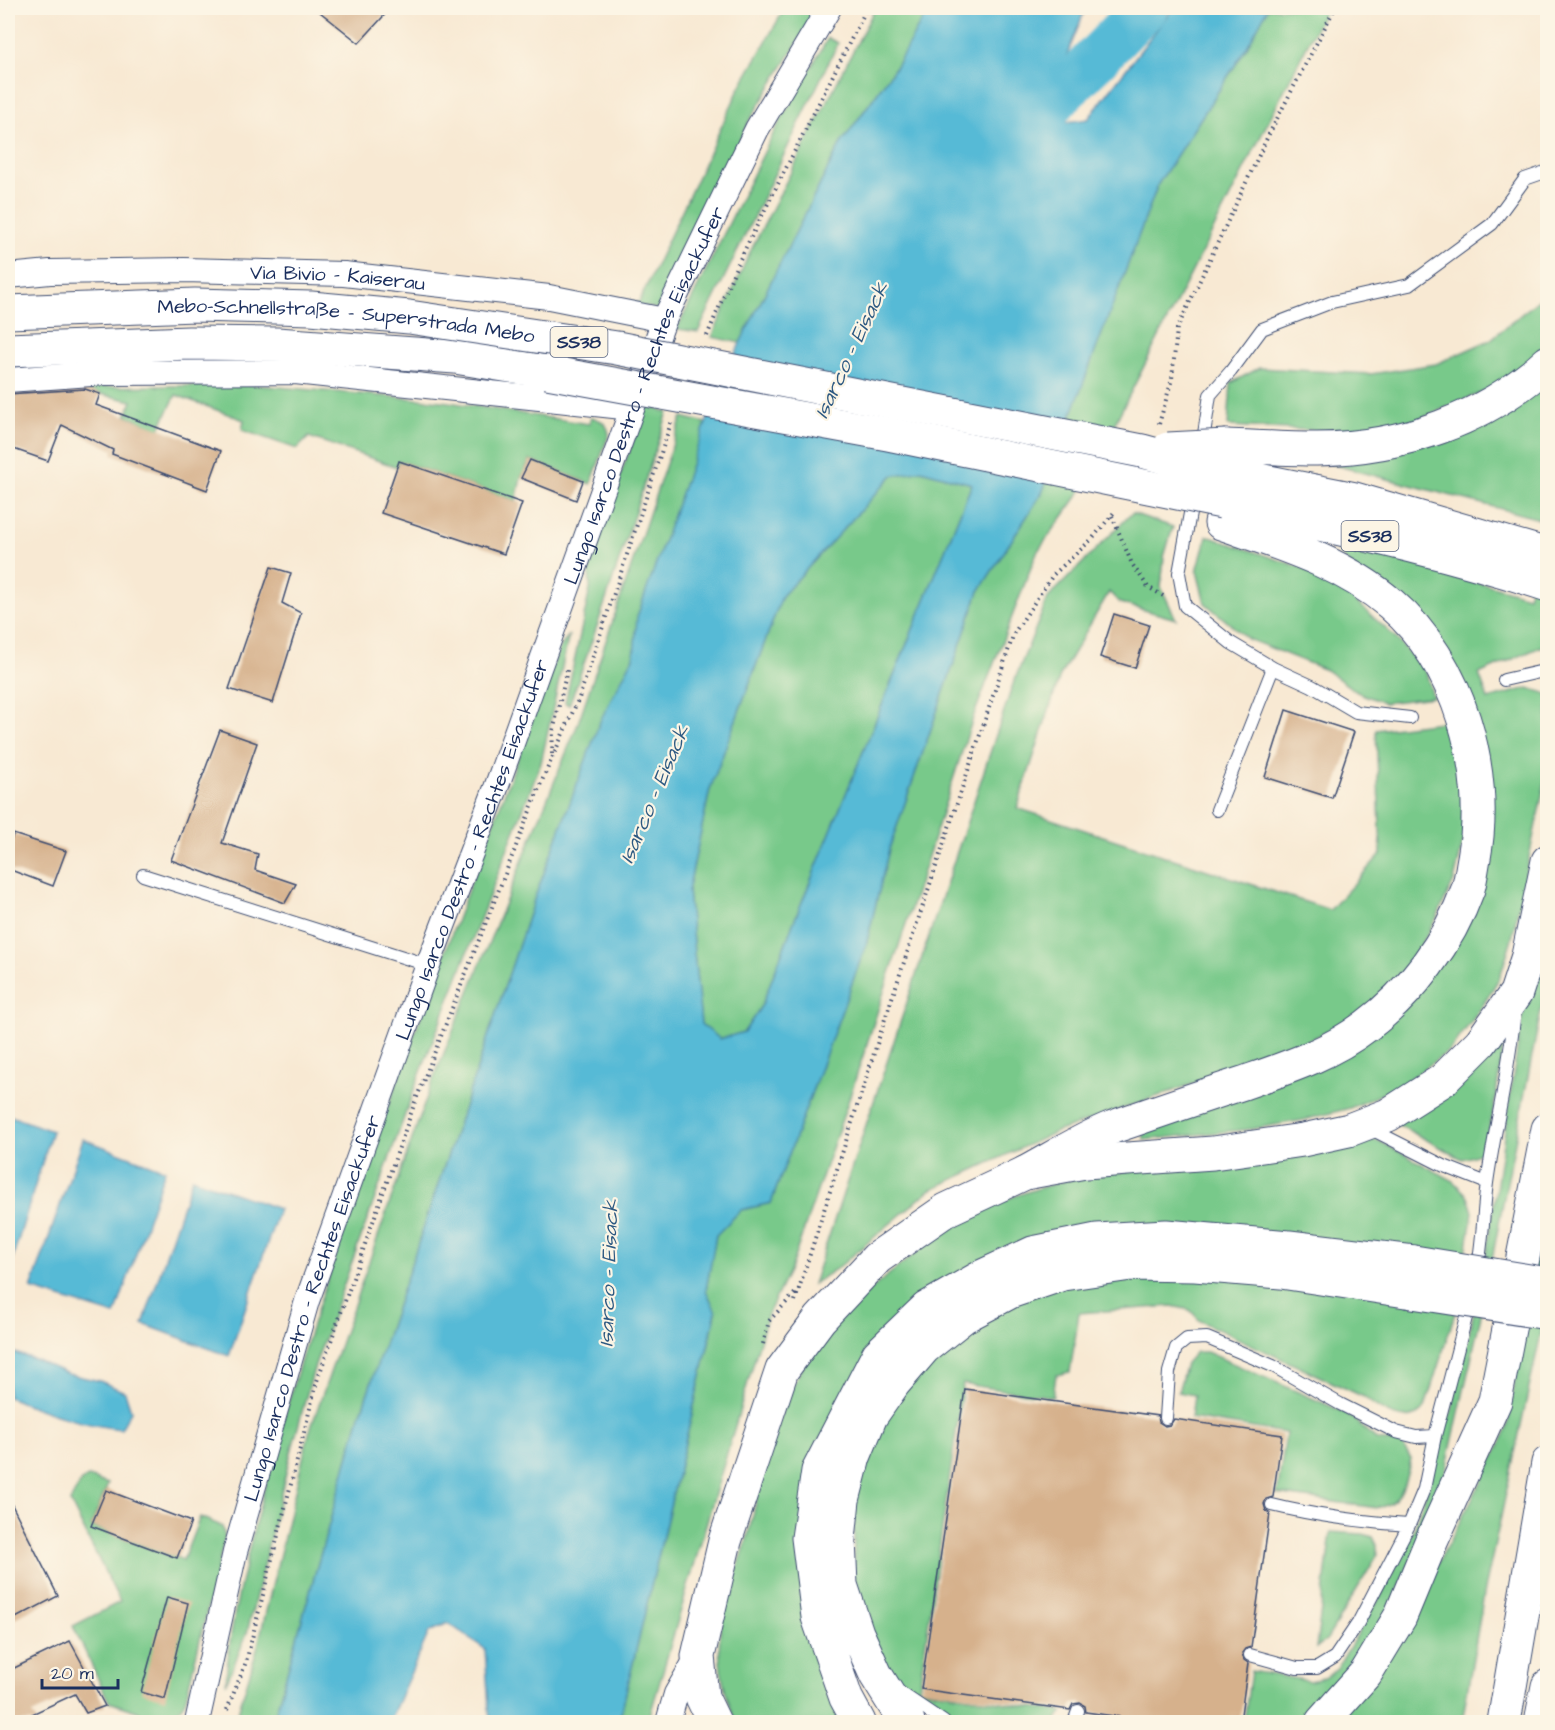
<svg xmlns="http://www.w3.org/2000/svg" width="1555" height="1730" font-family="'Architects Daughter',sans-serif">
<style>
.green{fill:#78c98a;stroke:#4a7c74;stroke-width:1.5}
.water{fill:#57bad6;stroke:#39749a;stroke-width:1.5;fill-rule:evenodd}
.lines{fill:none;stroke-linecap:round;stroke-linejoin:round}
.river{stroke:#57bad6;stroke-width:46}
.building{fill:#d6b18c}
.service-casing{stroke:#3c4b70;stroke-width:14}
.minor-casing{stroke:#3c4b70;stroke-width:26}
.primary-casing{stroke:#3c4b70;stroke-width:35}
.trunk-casing{stroke:#3c4b70;stroke-width:35}
.motorway-casing{stroke:#3c4b70;stroke-width:35}
.path{stroke:#3c4b70;stroke-width:4;stroke-dasharray:1.5 4.5;stroke-linecap:butt}
.service{stroke:#fff;stroke-width:12}
.minor{stroke:#fff;stroke-width:24}
.primary{stroke:#fff;stroke-width:33}
.trunk{stroke:#fff;stroke-width:33}
.motorway{stroke:#fff;stroke-width:33}
.trunk-bridge-casing{stroke:#3c4b70;stroke-width:35;stroke-linecap:butt}
.motorway-bridge-casing{stroke:#3c4b70;stroke-width:35;stroke-linecap:butt}
.trunk-bridge{stroke:#fff;stroke-width:33}
.motorway-bridge{stroke:#fff;stroke-width:33}
.labels{text-anchor:middle;stroke-width:4.5;stroke-linejoin:round;paint-order:stroke}
.shield{fill:#fcf5e5;stroke:#5e6a86;stroke-width:1.5}
.shield-label{font-size:18px;font-weight:bold;fill:#1b2f5e}
.street-label{font-size:20px;fill:#1b2f5e;stroke:#fcf5e5}
.water-label{font-size:21px;font-style:italic;fill:#2d5982;stroke:#fcf5e5}
</style>
<rect width="100%" height="100%" fill="#fcf5e5"/>
<filter id="ink" filterUnits="userSpaceOnUse"><feTurbulence type="fractalNoise" baseFrequency=".0167" numOctaves="2"/><feDisplacementMap in="SourceGraphic" scale="12" xChannelSelector="R" yChannelSelector="G"/><feConvolveMatrix kernelMatrix="1 2 1 2 8 2 1 2 1" color-interpolation-filters="sRGB"/></filter>
<filter id="wash" filterUnits="userSpaceOnUse"><feTurbulence type="fractalNoise" baseFrequency=".008" numOctaves="4" result="noise"/><feDisplacementMap in="SourceGraphic" scale="24" xChannelSelector="R" yChannelSelector="G"/><feGaussianBlur stdDeviation="1.35" result="paint"/><feColorMatrix in="noise" values="0 0 0 0 0 0 0 0 0 0 0 0 0 0 0 0 0 1.4 0 .05"/><feComposite in="paint" operator="in"/></filter>
<g filter="url(#wash)">
<rect width="100%" height="100%" fill="#f8e9d3"/>
<path class="green" d="M785,8H819L749,121L670,281L658,309L622,302H639L740,87Z
M875,8H929L897,65L840,145L740,343L712,337L748,256Z
M1268,8H1326L1079,494L1037,552L974,715L848,1102L791,1267L768,1314L648,1722H619L716,1313L706,1290L716,1235L741,1210L771,1203L866,945L889,849L979,591L1042,493L1158,184L1247,47Z
M828,38L838,43L698,332L677,329L774,132Z
M1547,293V345L1506,382L1401,427L1347,432L1228,426L1231,383L1259,368L1371,374L1436,364L1490,340Z
M1547,376V521L1331,464Z
M255,385L442,401L589,424L591,417C602,420 607,423 609,434L591,484L530,460L521,478L516,501L399,461L397,467L309,437L297,449L242,430L244,420L176,395L159,429L126,416L132,401L100,394L80,387Z
M646,406L668,412C635,510 605,609 569,705L565,703L590,589L589,568L608,508Z
M682,417L706,423L638,617L634,656L600,723L534,900L359,1419L273,1722H235L256,1653L309,1433L431,1085L577,726Z
M921,470L972,484L793,924L762,1005L744,1032L720,1039L701,1024L688,891L710,789L782,596L892,476Z
M1132,513L1173,527L1164,557L1161,587L1176,619L1120,603L1109,592L1060,676L1017,808L1330,910L1381,854L1376,730L1449,721L1460,751L1464,838L1454,881L1436,919L1412,961L1376,999L1338,1027L1278,1054L1056,1132L930,1190L839,1267L813,1284L1013,684L1048,598Z
M1547,531V644L1479,674L1488,699L1528,688L1548,694L1547,772L1512,938L1500,977L1480,1010L1450,1050L1400,1086L1350,1108L1304,1120L1252,1129L1144,1140L1143,1130L1297,1072L1458,932L1480,739L1340,553L1337,542L1528,596Z
M1207,536L1306,569L1343,590L1393,635L1426,672L1433,697L1384,703L1357,692L1326,670L1248,639L1205,603L1197,571Z
M569,635L541,763L415,1087L315,1365L290,1456L247,1633L226,1684C228,1633 241,1582 253,1533C274,1448 298,1364 327,1281C399,1068 480,859 559,649Z
M1547,902V980L1481,1315L1440,1496L1392,1604L1347,1679L1305,1722H1244L1251,1671L1309,1681L1324,1678L1337,1668L1381,1595L1415,1527L1452,1410L1485,1262L1526,991Z
M1505,1028C1502,1050 1493,1135 1482,1149C1477,1156 1470,1157 1462,1159L1395,1123Z
M1349,1137L1379,1141L1452,1180L1468,1196L1473,1212L1456,1310L1425,1407C1410,1430 1380,1411 1364,1397L1200,1321L1190,1310L1172,1306L1079,1313L1070,1372L1056,1375L1053,1397L963,1384L919,1689L1063,1712L1055,1722H964L948,1714L884,1666L853,1590L855,1476L908,1374L1101,1229L820,1439L848,1722H736C722,1687 715,1655 722,1617C727,1592 739,1567 746,1543C758,1497 767,1448 785,1403C808,1342 857,1299 907,1260C930,1242 953,1224 978,1211C1007,1197 1038,1188 1068,1180Z
M1547,1179V1306L1484,1594L1462,1722H1336L1435,1568L1481,1482L1507,1430Z
M1196,1352H1207L1346,1413L1377,1440L1401,1443L1411,1459C1404,1483 1404,1503 1377,1508L1277,1494L1286,1433L1191,1418L1194,1395L1178,1392L1186,1363Z
M88,1477L108,1484L91,1526L183,1560L200,1517L222,1526L225,1537L185,1701C171,1729 132,1709 109,1702L73,1626L120,1602L70,1502L81,1481Z
M1331,1532L1362,1534L1373,1537L1377,1545V1556L1327,1639L1316,1648Z"/>
<path class="water" d="M929,8H1084V12L1062,68L1067,122L1088,119L1173,8H1268L1247,47L1158,184L1042,493L979,591L889,849L866,945L771,1203L741,1210L716,1235L706,1290L716,1312L619,1722H490L485,1649L448,1623L429,1632L389,1722H273L359,1419L534,900L601,719L634,656L637,617L706,423L740,343L840,145L897,65ZM921,470L972,484L793,924L762,1005L744,1032L720,1039L701,1024L688,891L710,789L782,596L892,476Z
M8,1115L52,1131L8,1273Z
M83,1139L165,1170L115,1315L31,1289Z
M192,1178L279,1209L229,1356L143,1324Z
M8,1351L37,1360L68,1374L100,1381L125,1392L131,1411L121,1429C80,1425 46,1412 8,1397Z"/>
<g class="lines">
<path class="river" d="M1020,136L1145,8"/>
</g>
<g id="blocks">
<path class="building" d="M315,8H391L359,43Z
M85,389L100,394L96,405L221,451L207,490L112,454L113,450L62,425L48,461L8,447V394Z
M530,460L583,481L576,500L521,478Z
M399,461L522,503L504,554L381,513Z
M271,567L291,573L282,603L301,613L273,703L229,689Z
M1114,614L1149,625L1135,668L1100,657Z
M1286,710L1354,732L1332,798L1265,777Z
M220,730L257,743L222,843L258,854L255,870L296,884L285,903L171,860Z
M13,834L66,851L53,886L8,869V852Z
M965,1389L1158,1416L1159,1422L1165,1426L1170,1425L1174,1419L1282,1435L1273,1497L1266,1499L1264,1504L1266,1511L1270,1513L1251,1647L1245,1649L1242,1653L1244,1660L1248,1663L1240,1722H1156L1086,1712L1085,1706L1080,1703L1073,1704L1070,1710L921,1689Z
M106,1490L191,1522L177,1558L91,1526Z
M8,1497L58,1596L8,1622Z
M167,1597L188,1603L165,1699L141,1692Z
M70,1641L105,1706L86,1713L75,1694L32,1714L37,1722H8V1671Z"/>
</g>
</g>
<g filter="url(#ink)">
<use href="#blocks" fill-opacity="0" stroke="#3c4b70" stroke-width="1.5"/>
<g class="lines">
<g class="service-casing">
<path id="service" d="M1202,447L1210,395L1231,371L1262,329L1332,302L1409,285L1492,224L1525,179L1548,171
M1193,497L1179,573L1185,606L1231,643L1273,668
M1504,680L1548,670
M1217,810L1273,668L1312,686L1356,712L1410,718
M143,875L428,965
M1369,1128L1444,1166L1487,1183
M1477,1271C1483,1242 1483,1212 1487,1183C1495,1125 1510,1068 1515,1009
M1166,1418L1169,1372L1176,1348L1187,1339L1207,1338L1273,1366L1340,1404L1396,1432L1416,1437L1435,1436L1470,1302
M1272,1505C1317,1516 1362,1522 1409,1525
M1250,1655L1297,1668H1317L1335,1657L1358,1623L1409,1525L1424,1489L1435,1436
M898,1691L944,1722
M1074,1722L1078,1711"/>
</g>
<g class="minor-casing">
<g id="minor">
<path id="s1" d="M8,276L50,272L184,270L344,274L549,297L664,320"/>
<path d="M8,380L105,373L295,372L632,408"/>
<path id="s2" d="M197,1722L235,1552L307,1301L428,965L496,788L664,320L757,129L829,8"/>
<path d="M668,1722L676,1694L698,1656"/>
</g>
</g>
<g class="primary-casing">
<path id="primary" d="M714,1722L702,1697L698,1656L725,1541L782,1370L820,1319L877,1258L946,1210L1025,1173L1085,1162L1213,1153L1303,1140L1349,1130L1388,1115L1443,1080L1481,1042L1516,993L1528,956L1548,861"/>
</g>
<g class="trunk-casing">
<path id="trunk" d="M8,350L189,343L277,344L455,357L547,372
M1226,446C1256,447 1287,449 1317,449C1402,448 1485,420 1548,362
M1223,473L1355,499L1548,555
M1222,502C1331,527 1442,550 1548,585
M1025,1173C1053,1158 1084,1138 1113,1127C1156,1112 1200,1097 1243,1083C1286,1068 1330,1054 1366,1026C1411,993 1449,942 1468,889C1471,879 1472,868 1474,858C1490,771 1459,662 1391,604C1342,562 1281,544 1221,523"/>
</g>
<g class="motorway-casing">
<path id="motorway" d="M859,1722L846,1698L818,1617L808,1538L818,1471L878,1355L927,1308L983,1276L1033,1253L1097,1240L1166,1236L1289,1247L1414,1262
M908,1722L899,1712L876,1675L857,1633L841,1585L839,1539L843,1500L854,1457L871,1416L894,1383L924,1348L963,1317L1010,1292L1063,1274L1131,1264L1195,1265L1281,1272L1406,1291
M1322,1722L1366,1673L1400,1617L1431,1542L1495,1401L1548,1129
M1504,1722L1548,1463
M1541,1722L1548,1686"/>
</g>
<path class="path" d="M707,336L736,267L867,8
M1159,424L1172,379L1177,329L1268,136L1335,8
M1112,516L1132,564L1148,587L1165,597
M552,754L553,732L567,670
M795,1301L884,1022L1014,633L1053,575L1092,539L1116,510
M763,1344L769,1321L797,1291
M227,1710L246,1662L317,1381L415,1102L541,783L579,698L671,423"/>
<use href="#service" class="service"/>
<use href="#minor" class="minor"/>
<use href="#primary" class="primary"/>
<use href="#trunk" class="trunk"/>
<use href="#motorway" class="motorway"/>
<g class="trunk-bridge-casing">
<g id="trunk-bridge">
<path id="s3" d="M8,312L195,305L311,308L409,317L617,348L1142,451L1223,473"/>
<path d="M547,372L888,434L1222,502"/>
<path d="M1168,449L1226,446"/>
</g>
</g>
<g class="motorway-bridge-casing">
<path id="motorway-bridge" d="M1414,1262L1548,1284
M1406,1291L1548,1313"/>
</g>
<use href="#trunk-bridge" class="trunk-bridge"/>
<use href="#motorway-bridge" class="motorway-bridge"/>
</g>
</g>
<g class="labels">
<g class="shield">
<rect x="550.5" y="327" width="57" height="30" rx="4.5"/>
<rect x="1341.5" y="521" width="57" height="30" rx="4.5"/>
</g>
<g class="shield-label">
<text x="579" y="348">SS38</text>
<text x="1370" y="542">SS38</text>
</g>
<g class="street-label">
<text dy="7" stroke="none"><textPath href="#s1" startOffset="330">Via Bivio - Kaiserau</textPath></text>
<text dy="7" stroke="none"><textPath href="#s3" startOffset="339">Mebo-Schnellstraße - Superstrada Mebo</textPath></text>
<text dy="7" stroke="none"><textPath href="#s2" startOffset="1402">Lungo Isarco Destro - Rechtes Eisackufer</textPath></text>
<text dy="7" stroke="none"><textPath href="#s2" startOffset="916">Lungo Isarco Destro - Rechtes Eisackufer</textPath></text>
<text dy="7" stroke="none"><textPath href="#s2" startOffset="430">Lungo Isarco Destro - Rechtes Eisackufer</textPath></text>
</g>
<g class="water-label">
<text transform="translate(851 350) rotate(-65)" y="7">Isarco - Eisack</text>
<text transform="translate(654 794) rotate(-67)" y="7">Isarco - Eisack</text>
<text transform="translate(608 1273) rotate(-88)" y="7">Isarco - Eisack</text>
</g>
</g>
<rect width="1555" height="1730" fill="none" stroke="#fcf5e5" stroke-width="30"/>
<path d="M42 1679v9h76v-9" fill="none" stroke="#1b2f5e" stroke-width="3"/>
<text x="51" y="1679" font-size="18" fill="#1b2f5e" stroke="#fcf5e5" stroke-width="4.5" paint-order="stroke">20 m</text>
</svg>
